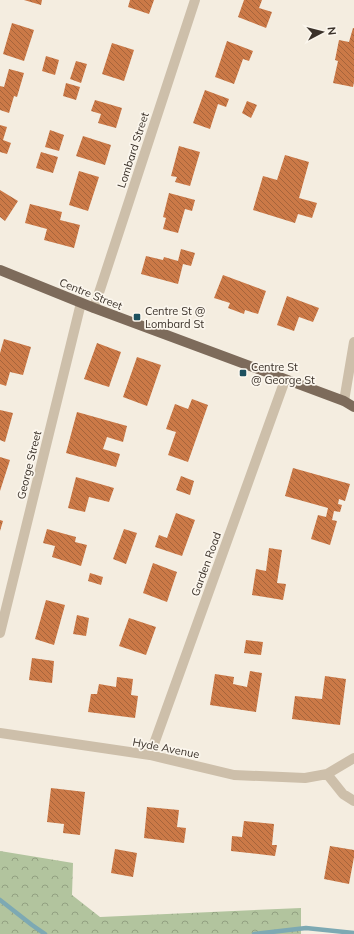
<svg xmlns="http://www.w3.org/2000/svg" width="354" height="934" font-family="Mulish,sans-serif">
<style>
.forest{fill:url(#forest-crowns)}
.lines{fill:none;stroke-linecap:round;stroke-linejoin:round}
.stream{stroke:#7da9b3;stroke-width:4.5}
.building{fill:url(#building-back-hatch)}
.minor{stroke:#cdbfaa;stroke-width:10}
.major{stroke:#7d6b5b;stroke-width:10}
.poi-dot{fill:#1d515f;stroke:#fbf6ed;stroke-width:1.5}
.labels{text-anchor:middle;stroke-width:3.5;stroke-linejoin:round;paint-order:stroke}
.street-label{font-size:11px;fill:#3b322a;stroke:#fbf6ed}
.poi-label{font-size:11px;fill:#3b322a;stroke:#fbf6ed;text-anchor:start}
</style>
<defs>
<pattern id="forest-crowns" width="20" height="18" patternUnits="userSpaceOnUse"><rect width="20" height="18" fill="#b2c49e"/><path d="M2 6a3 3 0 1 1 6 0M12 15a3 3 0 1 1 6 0" fill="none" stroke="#92a081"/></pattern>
<pattern id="building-back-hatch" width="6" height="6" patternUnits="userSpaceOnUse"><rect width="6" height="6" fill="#cb7947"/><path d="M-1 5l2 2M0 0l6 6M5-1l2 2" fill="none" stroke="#a6643b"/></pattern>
</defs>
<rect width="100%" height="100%" fill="#f4ede0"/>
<path class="forest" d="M0,851L73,863L72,895L100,917L301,908V934H0Z"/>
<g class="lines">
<path class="stream" d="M0,900L32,925L45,934
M254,934L306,928L354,933"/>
</g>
<path class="building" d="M24,0H42L41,5Z
M130,0H154L149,14L128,7Z
M244,0H262L259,8L272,12L266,28L238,17Z
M12,23L34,30L24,61L3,54Z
M353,28H354V82L353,87L333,83L338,61L335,60L339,40L349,42Z
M227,41L253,51L249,61L243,59L234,84L215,77Z
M112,43L134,50L124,81L102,74Z
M46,56L59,60L55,75L42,71Z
M76,61L87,64L81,83L70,79Z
M9,69L24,73L17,97L14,96L9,113L0,110V86L4,87Z
M66,83L80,87L76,100L63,96Z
M205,90L229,99L226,107L218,104L210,129L193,123Z
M95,100L122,108L116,128L98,123L101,114L91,111Z
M247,101L257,105L251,118L242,113Z
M0,125L7,127L3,140L11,143L7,154L0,152Z
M50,130L64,135L59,151L45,147Z
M83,136L111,145L105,165L76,156Z
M179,146L200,152L190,186L175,182L177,177L171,176Z
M41,152L58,157L53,173L36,168Z
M285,155L309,162L299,198L317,203L312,218L298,214L295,223L253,210L263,176L277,180Z
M79,171L99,177L88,211L69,205Z
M0,190L18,201L5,221L0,217Z
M169,193L195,200L192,211L185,209L178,233L163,229L166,218L163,217Z
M30,204L62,212L60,220L80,225L74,248L44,240L47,229L25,223Z
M181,249L195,253L191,266L183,264L178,284L141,274L146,256L163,260L164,257L178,261Z
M223,275L266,291L258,314L245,310L244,314L228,308L230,303L214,298Z
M287,296L319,308L313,322L299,317L294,331L277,325Z
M4,339L31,347L23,375L10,372L6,386L0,384V353Z
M97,343L121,352L109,387L84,379Z
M137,357L161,365L147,406L123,397Z
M192,399L208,405L188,462L168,455L176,432L166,429L175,404L188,409Z
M0,410L13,413L5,442L0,440Z
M77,412L127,426L123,442L107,437L103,449L120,454L116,467L66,453Z
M0,457L10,460L0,491Z
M293,468L350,484L345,501L339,499L338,504L342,505L340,512L334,511L332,520L337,521L330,545L311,539L318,515L326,517L328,508L285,496Z
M181,476L194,481L190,495L176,490Z
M76,477L114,488L109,502L89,497L85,512L68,508Z
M176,513L195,520L182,556L155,547L159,535L167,538Z
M0,520L3,521L0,531Z
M47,529L76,537L75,542L87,545L81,566L52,557L55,546L43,543Z
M124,529L137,533L126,564L113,559Z
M269,548L282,550L277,583L286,584L283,600L252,595L256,569L266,571Z
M153,563L177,572L167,602L143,593Z
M90,573L103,577L101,585L88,581Z
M46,600L65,605L54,645L35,639Z
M77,615L89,618L86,636L73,634Z
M129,618L156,627L146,655L119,646Z
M246,640L263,642L261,655L244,653Z
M32,658L54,661L52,683L29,680Z
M250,671L262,673L256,712L210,705L215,674L234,677L233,684L247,687Z
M325,676L346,679L340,725L292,719L295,696L322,699Z
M117,677L133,679L131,695L138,696L135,718L88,712L91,694H97L99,684L116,687Z
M51,788L85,792L80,835L63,833L64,824L47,822Z
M147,807L179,810L177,827L186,828L184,843L144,838Z
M244,821L274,824L272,845H277L275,856L231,851L232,836L242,837Z
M330,846L354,850V857L349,884L324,879Z
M115,849L137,853L133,877L111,873Z"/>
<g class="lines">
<path class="minor" d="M94,308L195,0
M344,401L354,342
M0,633L81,303
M0,733L150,755L234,775L305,778L327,774L354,758
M150,755L285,380
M327,774L343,794L354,801"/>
<path class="major" d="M0,270L94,308L344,401L354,407"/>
</g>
<g class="poi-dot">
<rect x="133" y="313" width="8" height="8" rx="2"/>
<rect x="239" y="369" width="8" height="8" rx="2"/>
</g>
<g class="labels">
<g class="street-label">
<text transform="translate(133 150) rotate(-72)" y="4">Lombard Street</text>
<text transform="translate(91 294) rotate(22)" y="4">Centre Street</text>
<text transform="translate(29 465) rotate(-76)" y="4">George Street</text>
<text transform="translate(206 564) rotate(-70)" y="4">Garden Road</text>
<text transform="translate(166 748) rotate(11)" y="4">Hyde Avenue</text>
</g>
<g class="poi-label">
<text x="145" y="315">Centre St @<tspan x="145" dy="13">Lombard St</tspan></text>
<text x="251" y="371">Centre St<tspan x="251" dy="13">@ George St</tspan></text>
</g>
</g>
<g transform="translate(322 32) rotate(83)" stroke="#fbf6ed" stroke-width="3" paint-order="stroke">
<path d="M0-3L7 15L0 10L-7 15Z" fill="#3b322a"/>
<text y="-6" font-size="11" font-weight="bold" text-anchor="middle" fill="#3b322a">N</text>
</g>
</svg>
